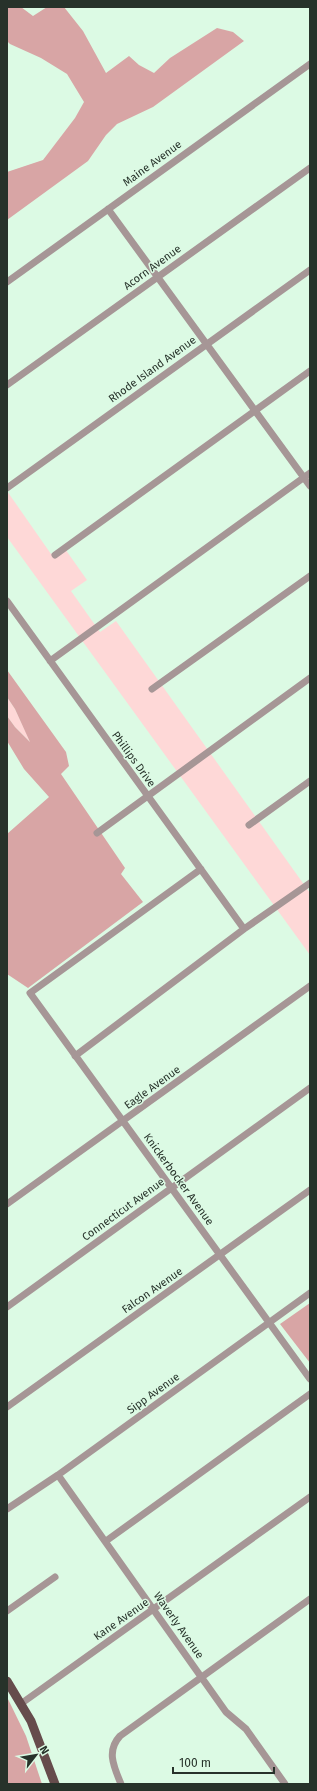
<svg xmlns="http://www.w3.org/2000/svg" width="317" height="1791" font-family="'Fira Sans',sans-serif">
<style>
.green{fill:#fed8d7}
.forest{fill:#d8a5a5}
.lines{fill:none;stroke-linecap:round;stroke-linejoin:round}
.minor{stroke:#a69696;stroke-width:7}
.major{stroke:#664c4c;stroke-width:9}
.labels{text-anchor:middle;stroke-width:3;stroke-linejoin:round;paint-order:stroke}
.street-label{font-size:11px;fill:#27322a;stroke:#dcfae4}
</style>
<rect width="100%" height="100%" fill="#dcfae4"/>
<path class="green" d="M7,491L51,554L63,546L87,580L71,591L100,632L116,621L310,893V955L7,537Z
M7,697L15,709L31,743L15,727L7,716Z"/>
<path class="forest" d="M7,7H21L33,16L47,7H64L83,31L106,73L129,56L139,65L154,73L170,58L217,28L233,32L244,41L153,107L117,124L106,135L88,161L7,220V172L43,160L75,118L84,102L67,74L41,58L10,44L7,41Z
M7,670L66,752L69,766L61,774L125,868L121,874L143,902L28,988L7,974V834L49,797L24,769L7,741V716L15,727L30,742L15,709L7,697Z
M310,1303V1363L280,1324Z
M7,1697L26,1736L42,1784H7Z"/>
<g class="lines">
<path class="minor" d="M108,209L310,486
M7,282L310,64
M7,385L310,168
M7,488L310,270
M55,555L310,371
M7,601L244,929
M50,661L310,473
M152,689L310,576
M249,825L310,781
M97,833L310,678
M201,869L30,993L310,1379
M75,1056L244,929L310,883
M7,1204L310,986
M7,1307L310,1088
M7,1407L310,1190
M58,1475L226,1712L246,1729L285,1784
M7,1509L58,1475L310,1293
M106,1541L310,1394
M7,1611L55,1577
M22,1703L310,1497
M121,1784C114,1767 106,1751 120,1736L310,1599"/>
<path class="major" d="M7,1681L31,1721L55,1784"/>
</g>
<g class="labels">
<g class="street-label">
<text transform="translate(152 163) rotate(-36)" y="4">Maine Avenue</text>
<text transform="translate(152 267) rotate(-36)" y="4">Acorn Avenue</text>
<text transform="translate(152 369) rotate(-36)" y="4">Rhode Island Avenue</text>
<text transform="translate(134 759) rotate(54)" y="4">Phillips Drive</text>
<text transform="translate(152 1087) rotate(-36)" y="4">Eagle Avenue</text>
<text transform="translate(179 1179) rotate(54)" y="4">Knickerbocker Avenue</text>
<text transform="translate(123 1209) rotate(-36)" y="4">Connecticut Avenue</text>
<text transform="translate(152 1290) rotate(-35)" y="4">Falcon Avenue</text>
<text transform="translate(153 1393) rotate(-36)" y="4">Sipp Avenue</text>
<text transform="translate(121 1619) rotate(-35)" y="4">Kane Avenue</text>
<text transform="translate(179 1625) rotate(55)" y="4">Waverly Avenue</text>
</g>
</g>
<rect width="317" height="1791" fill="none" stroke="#27322a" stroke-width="16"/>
<g transform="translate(36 1755) rotate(59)" stroke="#dcfae4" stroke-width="3" paint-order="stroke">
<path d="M0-3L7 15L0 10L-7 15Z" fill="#27322a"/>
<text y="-6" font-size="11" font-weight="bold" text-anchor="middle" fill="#27322a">N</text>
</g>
<path d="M173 1767v6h101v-6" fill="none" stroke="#27322a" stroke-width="2"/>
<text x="179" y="1767" font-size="12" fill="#27322a" stroke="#dcfae4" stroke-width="3" paint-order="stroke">100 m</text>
</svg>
